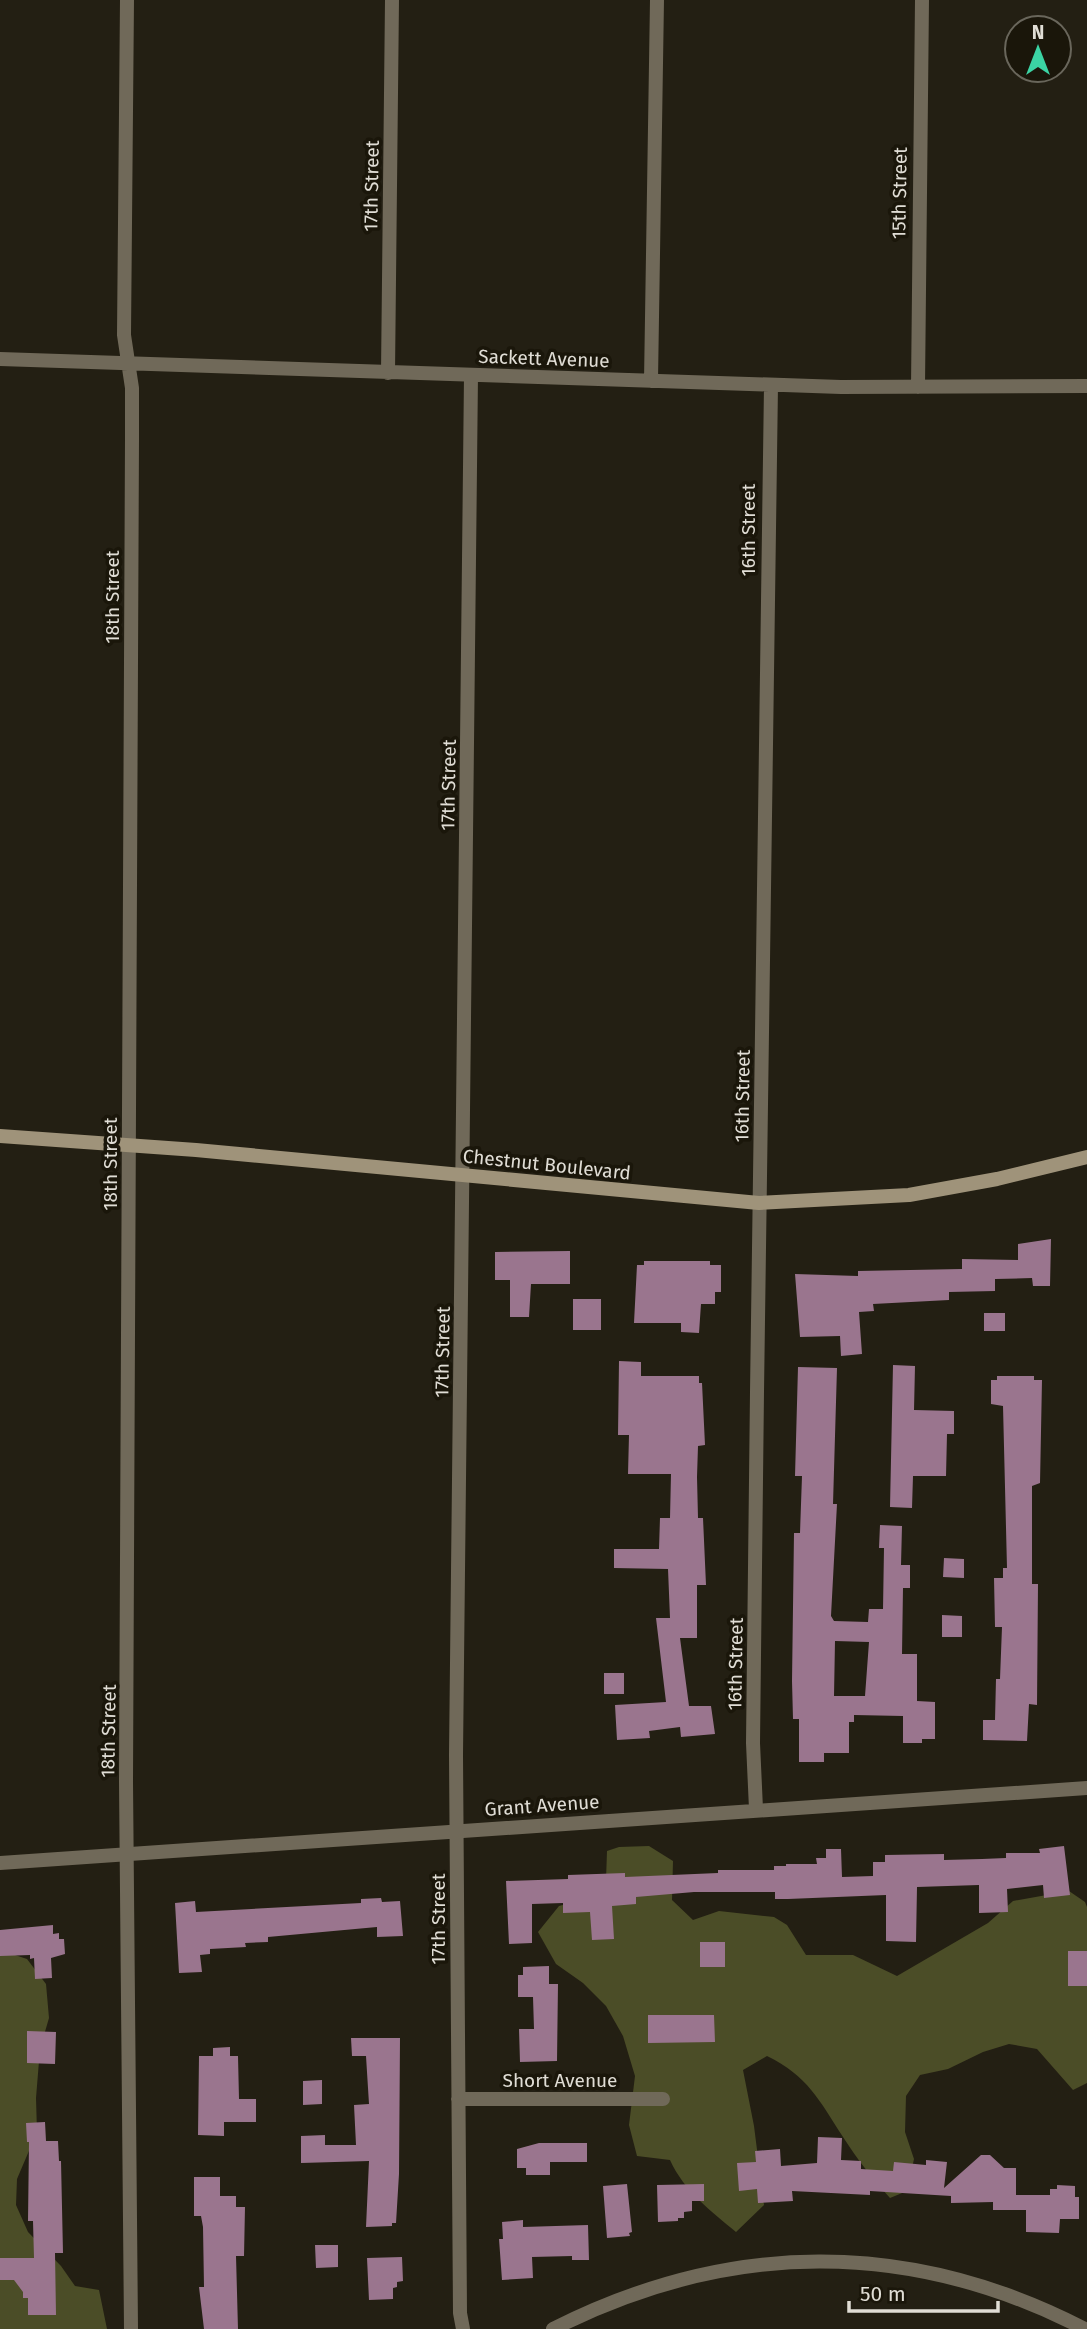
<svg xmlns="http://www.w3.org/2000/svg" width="1087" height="2329" font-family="'Fira Sans',sans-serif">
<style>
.forest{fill:#4b4d27}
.building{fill:#9a758e;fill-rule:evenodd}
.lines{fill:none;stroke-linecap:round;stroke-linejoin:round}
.street{stroke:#706959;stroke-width:14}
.secondary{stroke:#9f937a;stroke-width:14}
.labels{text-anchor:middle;stroke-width:7;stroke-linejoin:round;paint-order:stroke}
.street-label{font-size:19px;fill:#e0ddd5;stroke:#1a160a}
</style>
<rect width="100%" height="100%" fill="#231f13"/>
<path class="forest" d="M649,1846L673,1861L672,1900L693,1920L719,1911L774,1917L787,1925L806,1955H853L897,1976L988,1923L1013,1901L1069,1891L1085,1902L1087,1907V2083L1073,2090L1037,2049L1009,2044L983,2052L948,2069L920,2075L906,2096L905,2132L914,2159L907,2191L890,2198C872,2178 857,2159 843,2137C819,2100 808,2076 767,2056L743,2070L754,2126L764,2205L736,2232C711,2211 684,2191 670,2160L637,2156L629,2125L635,2076L623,2036L606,2006L583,1983L556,1964L538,1932L559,1906L589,1898L606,1880L607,1851L619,1847Z
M0,1950L27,1959L46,1984L49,2018L40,2049L36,2098L37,2132L17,2179L16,2205L28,2232L61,2266L75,2286L99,2290L107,2329H0Z"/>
<path class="building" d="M1051,1239L1050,1286H1033L1032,1278L995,1279V1291L949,1292V1300L873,1304L874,1311L859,1312L862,1354L841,1356L840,1336L800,1337L795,1274L858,1276V1271L962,1269V1259L1018,1260V1244Z
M570,1251V1284H531L529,1317H510V1280H495V1252Z
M644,1261H710V1265H721V1292H715V1304H701L699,1333L681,1332V1323H634L637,1265H644Z
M573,1299H601V1330H573Z
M984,1313H1005V1331H984Z
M619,1361L641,1362V1376H699V1383H702L705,1445L698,1446L697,1477L698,1518H703L706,1585H697V1638H680L689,1706H711L715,1734L681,1737L680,1727L649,1731L650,1738L617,1740L615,1705L666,1702L656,1618H670L668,1569L614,1568V1549H659L660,1518H670L671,1474H628L629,1435H618Z
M893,1365L915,1366L914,1410L954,1411V1434H947L946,1476H913L912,1508L890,1507Z
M798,1367L837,1368L833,1504H837L831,1616L834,1621L868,1622L869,1609H883L884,1548H879L880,1525L902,1526L901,1565H910V1588H903L902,1654H917V1701L935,1702V1739H922V1743H903V1716L854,1715V1722H849V1753H824V1762H799V1719H793L792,1681L794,1533H800L802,1476H795ZM835,1641L869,1642L865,1696H834Z
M997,1376H1034V1380H1042L1040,1483L1032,1486V1584H1038L1037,1705L1029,1704L1027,1741L983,1740V1720H995L996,1679H1000L1002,1627H995L994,1578H1003V1568H1007L1003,1406L991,1404V1380H997Z
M944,1558L964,1559V1578L943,1577Z
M942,1615L962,1616V1637H942Z
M604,1673H624V1694H604Z
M1064,1846L1070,1895L1044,1898L1043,1885L1007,1889L1008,1912L979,1913V1885L917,1887L916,1942L886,1941V1895L788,1899H775V1892H694L636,1897V1904L612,1906L614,1939L592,1940L590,1912L563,1913V1903L532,1904V1943L509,1944L506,1881L568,1879V1875L625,1873V1877L718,1873V1870H774V1866H786V1864H817L816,1858H826V1849H841L842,1877L873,1876V1862H885V1855L944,1854V1860L982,1859L1006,1858V1853H1040L1039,1849Z
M381,1898L382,1902L400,1901L403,1936L377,1937V1927L268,1937V1942L245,1943L246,1947L210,1949V1954L200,1955L202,1972L179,1973L175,1903L195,1901L196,1912L361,1903V1899Z
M53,1925V1934L59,1933V1939H64L65,1954L51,1958L52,1978L35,1979L34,1958L30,1959V1955L0,1956V1930Z
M700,1942H725V1967H700Z
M1068,1951H1087V1986H1068Z
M549,1966V1984H558L557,2061L520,2062L519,2029H534L533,1997H518V1975H523V1967Z
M648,2015H714L715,2042L648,2043Z
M27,2031L56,2032L55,2064L27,2063Z
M351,2038H400L399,2174L396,2223H392V2226L366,2227L369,2161L301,2163V2136L325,2135V2145H356L354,2105L369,2104L366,2056H352Z
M230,2047V2056H238L239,2099H256V2122H224V2136L198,2135L199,2056H213V2048Z
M322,2080V2104L303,2105V2081Z
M45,2122L46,2141H58L59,2161H61L63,2253H55L56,2315H28V2298H23V2292L14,2280H0V2258H34L33,2221H28L29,2142H27L26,2123Z
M818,2137L842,2138L841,2160L861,2161V2169L893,2171L894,2162L926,2165V2160L947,2162L944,2188L981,2155H990L1004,2168H1016V2195H1050V2189H1057V2185L1075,2186V2197H1079V2219H1060L1059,2233L1026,2232V2210H993V2202L951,2203V2196L870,2191V2195L792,2191L793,2201L758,2203L757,2189L739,2191L737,2163L756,2162L755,2151L780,2149L781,2166L817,2163Z
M539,2143H587V2162H550V2175H526V2168H517V2149Z
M194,2177H220V2196H236V2207H245L244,2256H236L238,2329H204L199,2287H204L203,2227L201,2216H194Z
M627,2184L632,2232L629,2233L630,2236L607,2238L603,2186Z
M704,2184V2201H692V2211L684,2212V2218H678V2221L658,2222L657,2185Z
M523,2220V2227L588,2225L589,2260H572V2256L532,2257L533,2278L502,2280L499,2239H503L502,2222Z
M315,2245H338V2267L316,2268Z
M402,2257L403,2281L397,2282V2287L393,2288V2299L369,2300L367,2258Z"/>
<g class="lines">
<path class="street" d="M127,0L124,335L132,388V439L126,1782L131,2329
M0,359L841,387L1087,386
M388,373L392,0
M651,381L657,0
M918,387L922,0
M756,1809L753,1743L757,1392L771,385
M0,1863L1087,1788
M458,2099H663
M463,2329L460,2313L456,1755L471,375
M553,2329C729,2240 909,2238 1085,2329"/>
<path class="secondary" d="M0,1136L196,1150L759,1203L909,1195L997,1179L1087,1157"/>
</g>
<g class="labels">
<g class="street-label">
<text transform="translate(371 186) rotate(-89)" y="7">17th Street</text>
<text transform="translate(899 193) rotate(-89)" y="7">15th Street</text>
<text transform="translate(544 358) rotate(2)" y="7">Sackett Avenue</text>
<text transform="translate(748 530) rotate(-90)" y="7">16th Street</text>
<text transform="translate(112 597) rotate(-90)" y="7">18th Street</text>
<text transform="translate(448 785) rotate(-89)" y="7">17th Street</text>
<text transform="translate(742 1096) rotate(-89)" y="7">16th Street</text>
<text transform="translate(110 1164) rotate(-90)" y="7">18th Street</text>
<text transform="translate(547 1164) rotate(6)" y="7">Chestnut Boulevard</text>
<text transform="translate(442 1352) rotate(-89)" y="7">17th Street</text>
<text transform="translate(735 1664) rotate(-89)" y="7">16th Street</text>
<text transform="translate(108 1731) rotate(-89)" y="7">18th Street</text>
<text transform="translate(542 1805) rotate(-4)" y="7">Grant Avenue</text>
<text transform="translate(438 1919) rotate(-90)" y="7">17th Street</text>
<text x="560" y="2087">Short Avenue</text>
</g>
</g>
<g transform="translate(1038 49)"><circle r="33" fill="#1a160a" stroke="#69665b" stroke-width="2"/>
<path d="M0-5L12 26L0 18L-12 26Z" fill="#3bd4a4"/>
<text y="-10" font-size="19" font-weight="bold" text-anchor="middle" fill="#e0ddd5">N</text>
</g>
<path d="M849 2301v10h149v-10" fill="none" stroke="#e0ddd5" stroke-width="3.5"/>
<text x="860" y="2301" font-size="21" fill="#e0ddd5" stroke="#1a160a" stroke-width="5" paint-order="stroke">50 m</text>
</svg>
